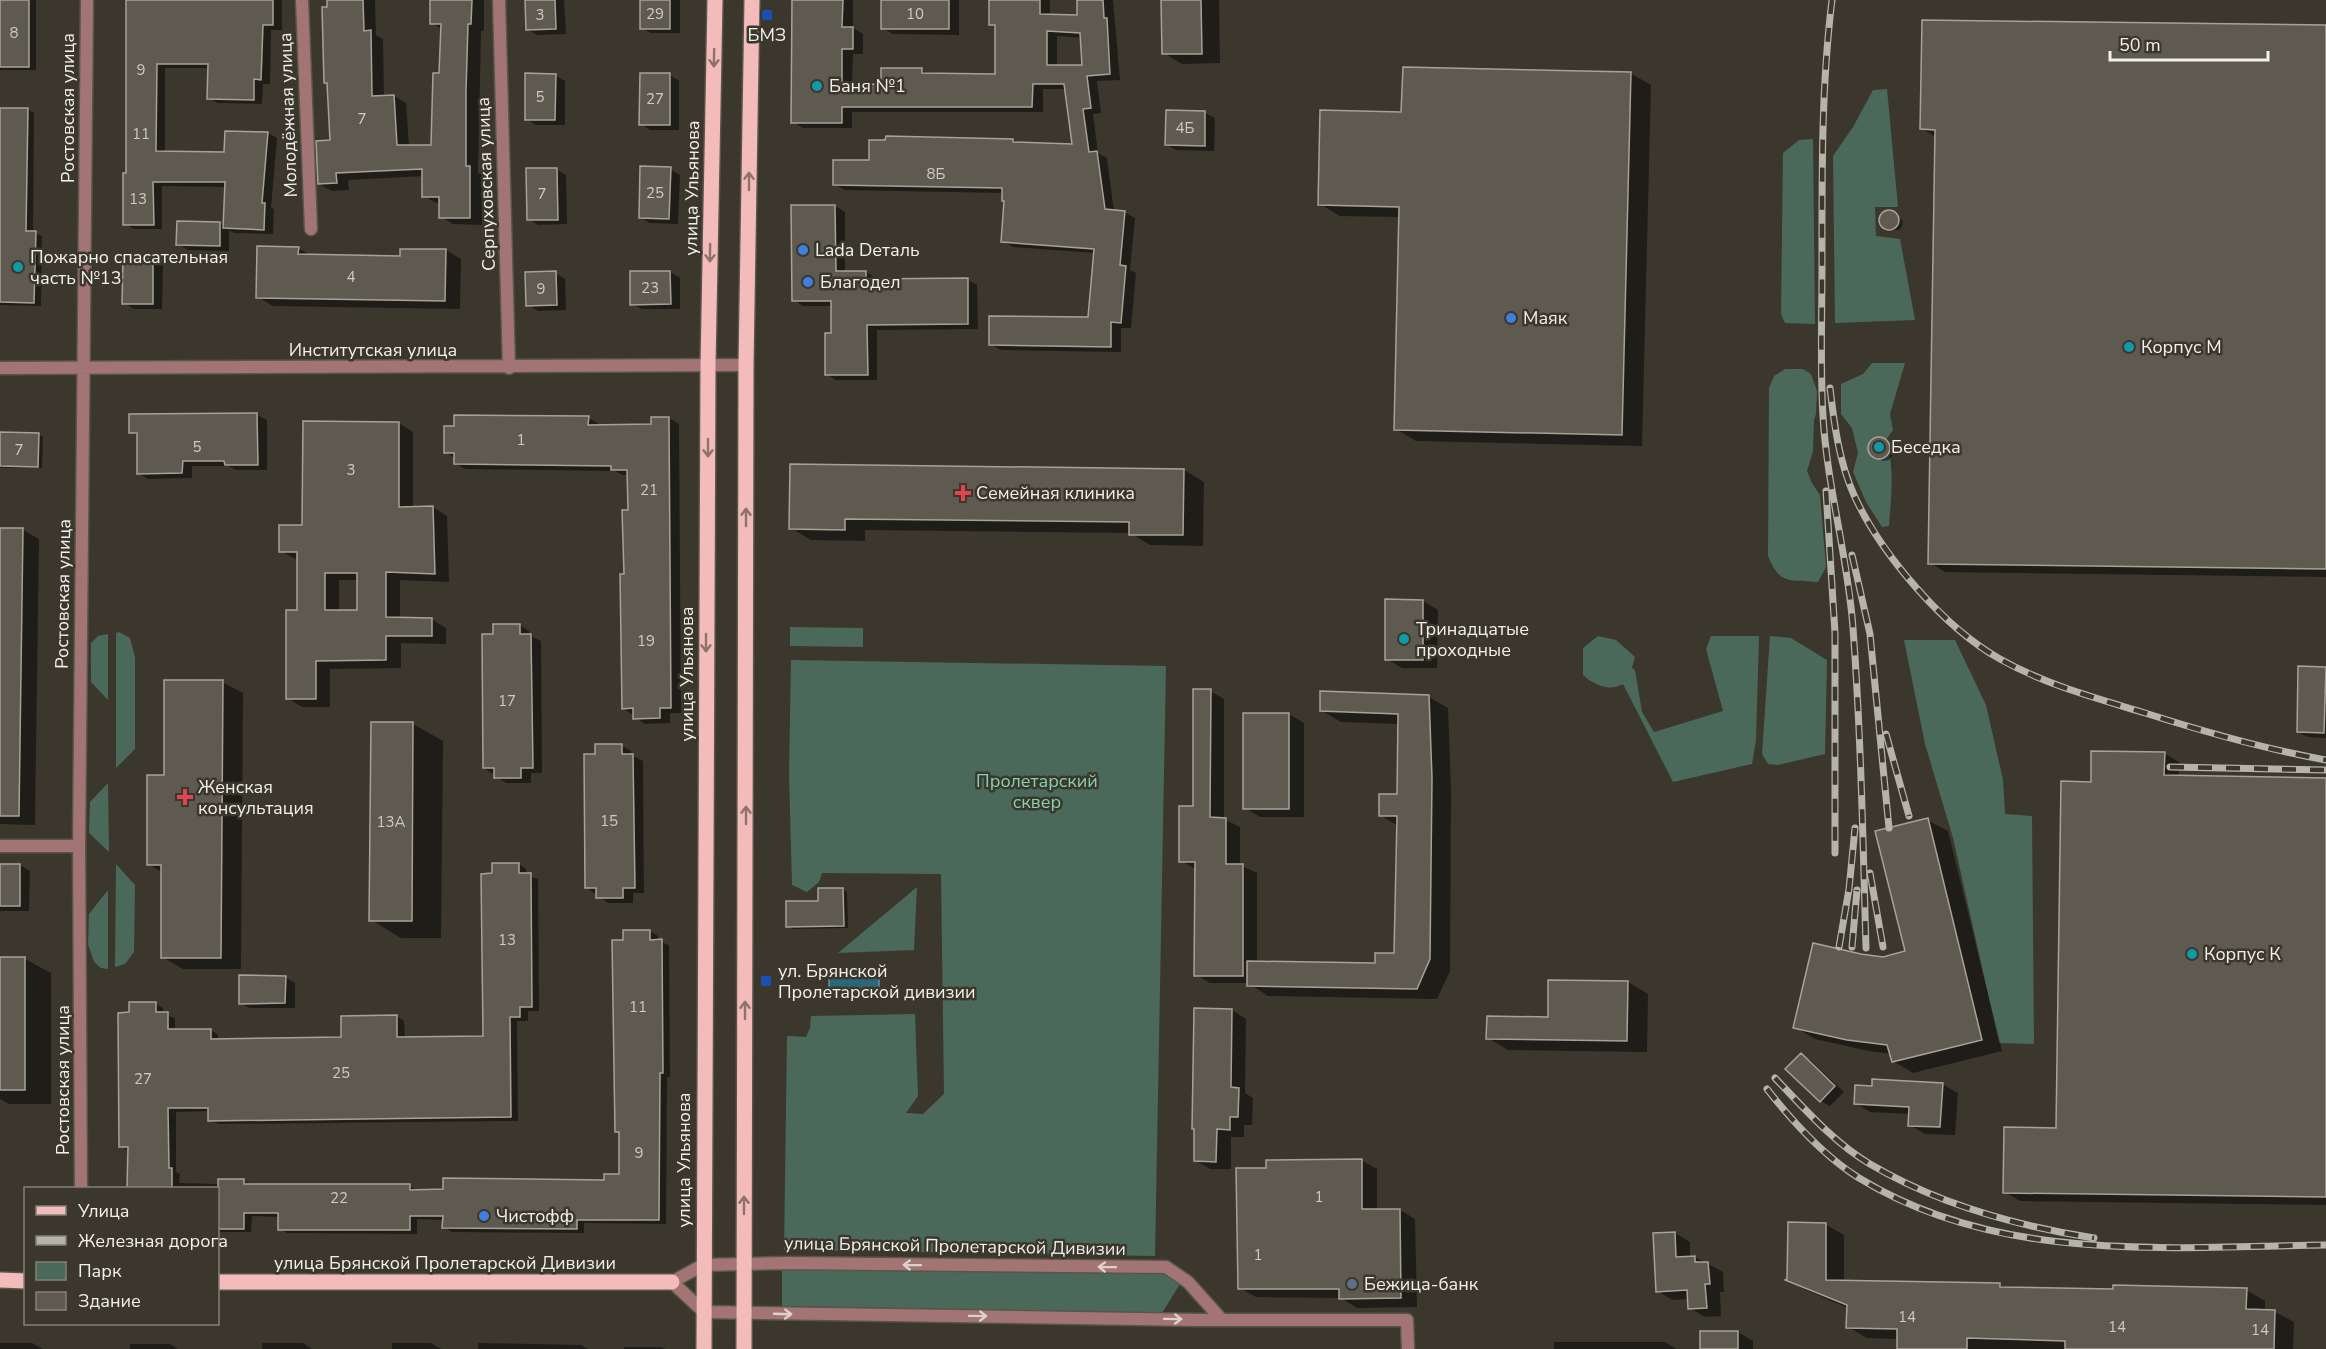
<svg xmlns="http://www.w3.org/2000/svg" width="2326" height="1349" font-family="'Nunito Sans',sans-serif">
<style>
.green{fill:#4a695b}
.water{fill:#2a6879;stroke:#66919b;stroke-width:1.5}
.shadow{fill:#0007;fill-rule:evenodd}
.building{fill:#5e5a50;stroke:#a7a297;stroke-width:1.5;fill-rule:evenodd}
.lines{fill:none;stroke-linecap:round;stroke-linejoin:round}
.street-casing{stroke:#58554b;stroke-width:15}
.primary-casing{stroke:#58554b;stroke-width:18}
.street{stroke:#a27473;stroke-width:12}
.primary{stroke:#f3bbb9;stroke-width:15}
.rail-casing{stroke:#b6b3ac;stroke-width:7}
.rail{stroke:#3b372d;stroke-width:4.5;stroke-dasharray:14;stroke-linecap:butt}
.oneway{stroke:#8e726c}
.oneway2{stroke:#ded1cc}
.transit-dot{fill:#1a4fb4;stroke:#3b372d;stroke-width:2}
.culture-dot{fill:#0f9aa8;stroke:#3b372d;stroke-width:2}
.shop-dot{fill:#3f7fe0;stroke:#3b372d;stroke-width:2}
.health-dot{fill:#e0444e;stroke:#3b372d;stroke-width:2}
.service-dot{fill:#5c6f8a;stroke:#3b372d;stroke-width:2}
.labels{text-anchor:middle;stroke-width:5;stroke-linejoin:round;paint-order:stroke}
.number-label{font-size:15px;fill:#cdcac4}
.poi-label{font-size:18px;fill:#f2f0ea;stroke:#3b372d;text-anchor:start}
.street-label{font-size:18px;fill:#f2f0ea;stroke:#3b372d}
.park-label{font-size:18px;fill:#80d5b0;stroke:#3b372d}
</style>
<rect width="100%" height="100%" fill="#3b372d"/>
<path class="green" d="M1887,89L1898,207H1875L1876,236L1900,239L1915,320L1835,323L1833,156L1853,127L1873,90Z
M1813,139L1815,324L1785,323L1781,314L1783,153L1799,140Z
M1872,363H1905L1890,414L1893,430L1886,440C1895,467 1891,498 1889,526L1882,527L1866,502L1853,472L1858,453L1852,428L1841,414V384L1863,374Z
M1785,369H1803L1811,374L1817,391L1816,414L1814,420L1813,451L1807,471L1812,483L1820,495L1826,567L1818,582C1790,579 1780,586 1768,556L1769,388L1774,376Z
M790,627L863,628V647L790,646Z
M119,632L130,638L135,657V749L116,768V633Z
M108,634V700L91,682V643L98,636Z
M1598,636L1616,640L1635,657L1632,668L1635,670L1642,712L1654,732L1723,711L1706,649L1711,636H1759L1756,740L1752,764L1673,782L1623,684C1609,692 1594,685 1583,675V648Z
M1770,636L1791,638L1827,660L1825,754L1778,765L1768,764L1762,754Z
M1904,640H1955L1986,705L2003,780L2005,814L2032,816L2034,1044L1999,1043L1953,838L1925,744Z
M791,660L1166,666L1155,1256L784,1250L787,1036L806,1037L810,1028L811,1016L915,1014L918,1096L906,1113L923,1114L944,1094L941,874L822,873L819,882L807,892L792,885L789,774Z
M108,783L109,852L89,833L90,802Z
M116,864L135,885L134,952L125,964L115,967Z
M917,887L914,950L838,953Z
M108,890V969L101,968L94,962L88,944L89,914Z
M782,1269L1164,1274L1180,1284L1162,1313L782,1306Z"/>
<path class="water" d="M879,969V994L829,995V970Z"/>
<path class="shadow" d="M0,0H36V70H0Z
M127,0H282V30H271L270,84H263L262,104L218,103L209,98V68H165V152L226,154L268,133L277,138L271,208L274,209L273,234L234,233L229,230V251L188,250L178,244L220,223L225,226L226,187L162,186V229H134L125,224L127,175Z
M329,0H375L376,35L383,39L384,97L394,96L406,103L409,146L433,147L441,74L442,29L432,23L433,0H484V31H481L478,173L482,175V225L453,224L441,217V203H436L424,196V176L348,180L349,190L332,191L319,184L331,141L329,84L325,82Z
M526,0H564L566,34L537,35L527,29Z
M641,0H680V33H651L641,28Z
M794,0H853V28L863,34V54H853L852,86H882L921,70L930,75H996V28L991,24V0H1050V16H1079L1078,0H1113L1120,80L1097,81L1101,113L1093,114L1098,153L1107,158L1114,212H1124L1135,218L1130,270L1136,273L1131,328H1121V352L1001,350L990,344L1090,318L1095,253L1013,247L1002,241L1006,201L1003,193L845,190L834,184L870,162L1013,140L1019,144L1073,145L1066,89H1043V112H852V128H803L793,122ZM1057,36L1082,38L1083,67H1057Z
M882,0H959V35L893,34L882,28Z
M1163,0H1219L1220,63L1182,64L1164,53Z
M2326,27V577L1945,572L1930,563L1936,137L1922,129Z
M1630,73L1651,85L1642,446L1416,441L1396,429L1400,217L1340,216L1320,204L1403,114Z
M555,75L565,81V125H536L527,119Z
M670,75L679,81V130H650L641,124Z
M0,109H27L34,113L33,232L42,236L41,306L0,305Z
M1205,113L1215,118L1214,151L1176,150L1166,144Z
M556,169L566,175L567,224L538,225L529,219Z
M670,169L680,175L678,224L650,223L640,217Z
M835,206L845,212V272H866L876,278V280L967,279L977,285L978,329L877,330V380H836L826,374L833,335V306H803L794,300Z
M1887,212L1897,215L1903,221L1902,226L1899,230H1891L1882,223V218Z
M298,248L312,256L401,258L446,250L461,259L460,309L273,306L258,297Z
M153,260L163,266L162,309H134L124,303Z
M670,272L680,278V309H642L632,304L631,273Z
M555,273L565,279L566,310L538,311L528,305Z
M257,415L267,420V470H236L228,466H192V478L148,479L138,473V436L131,432V416Z
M588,418L598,423V426L652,425L669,418L679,424L681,713H670V723L645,724L623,708L629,475H622L615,471L465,469L455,463V458L445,452Z
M399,423L413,432V508L433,507L447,516L449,582L400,580V619H431L446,628V644L401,643V668L330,669V707H302L288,698L299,612L298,560L280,551ZM339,580H359V611H339Z
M0,434H38L43,437L42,468H0Z
M1876,439H1882L1893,446L1894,453L1889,460L1883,461L1870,452L1871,443Z
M792,465L1184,470L1204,482L1203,546L1150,545L1130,533L865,530V541L811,540L791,528Z
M0,530H23L39,539L35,825L0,824Z
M1423,601L1438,610L1437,668H1402L1387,659Z
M519,625L529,631V635L541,641L542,773H531V783H506L484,768L494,636Z
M2325,668L2326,738L2308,737L2298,732Z
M222,682L243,693L241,969H183L162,957L163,873L148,864L165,776Z
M1210,691L1224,699V819L1240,827V865L1257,873V963L1376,965L1396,955L1398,826L1380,815L1398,796L1400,724L1341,722L1321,710L1429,697L1448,708L1451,790L1450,971L1437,999L1268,996L1248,983H1210L1196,975V869L1181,861L1194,807Z
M1289,714L1304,723V817H1260L1245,808Z
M373,724H413L443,741L441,938H401L371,920Z
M621,745L631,751V755L643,761L644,893H633V903H608L587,888L597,756Z
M2164,753L2179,762V777L2326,779V1205L2020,1201L2005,1192L2057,1129L2092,783Z
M1927,820L1948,831L2002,1051L1913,1073L1893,1061L1891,1054L1869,1051L1815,1039L1795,1027L1861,956L1883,958L1907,952Z
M519,864L526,869V875L538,879L539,1011H528V1021H517L518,1121L218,1124L210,1120V1111L176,1112V1172L180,1174L179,1183L217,1184V1181H244L251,1185H409L417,1191L605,1181L620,1175L621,1134L616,1131L625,941L650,931L658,936V941L669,945L670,1077H667L666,1224L584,1223V1233L452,1232L444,1227V1220L417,1219V1234L287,1233L280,1229V1217L252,1216L251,1232H218V1188H129V1151L120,1146L131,1014L156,1004L163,1008V1014L175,1018V1031L211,1030L218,1035V1040L343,1039L397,1016L404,1021L405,1038L484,1037L494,875Z
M0,865H20L30,871L29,911H0Z
M843,889L847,892L848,928L792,929L788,926Z
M0,958L25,959L51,973V1104H9L0,1099Z
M285,977L295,983V1008H250L240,1003Z
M1628,982L1648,994L1647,1052L1508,1050L1488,1038L1549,1018Z
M1232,1010L1246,1019L1245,1093L1253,1098L1252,1125H1244V1137H1231V1169H1210L1195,1160Z
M1801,1055L1811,1061L1844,1092L1830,1106L1821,1101Z
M1942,1084L1958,1093L1955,1135L1925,1134L1910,1125V1114L1870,1112L1855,1103Z
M1361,1160L1377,1169V1210H1400L1415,1219L1417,1307L1357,1308L1341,1298L1256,1297L1240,1288L1268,1169Z
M1825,1224L1844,1235V1281L2000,1285L2007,1289L2246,1290L2265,1301V1311L2275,1312L2294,1322L2293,1349H1898V1339L1867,1338L1848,1327V1308L1806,1290L1788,1280Z
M1675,1233L1690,1242V1258L1695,1257L1723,1272L1724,1292H1720L1721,1316L1705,1317L1690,1308L1689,1299L1673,1300L1657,1291Z
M1738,1332L1753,1341V1349H1702Z
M1554,1342H1665L1677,1349H1554Z
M0,1343H32L43,1349H0Z
M262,1343H303L312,1349H262Z
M392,1343H431L441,1349H392Z
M478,1343L581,1345L588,1349H478Z
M130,1344H170L178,1349H130Z
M624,1347H661L665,1349H624Z"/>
<path class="building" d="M0,0H29V67H0Z
M126,0H273V25H263L261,80L254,79V100L207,99L208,64H157L156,151L224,152L225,131L268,132L262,203H265L264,230L223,228L225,182H153L154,225H123V173H126Z
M327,0H363L364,31L371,30L372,96L394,95L397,145H431L433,73H439L441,24H430V0H472L471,24H468L466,92V166H470V218H439V197H422V169L336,173L337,183L318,184L316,141L330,140L327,83H324L322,7H327Z
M525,0H555L556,29L526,30Z
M640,0H670V29H640Z
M792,0H843L842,27H853V49H842V85L881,84V68H922V73L995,74V25H989V0H1040V14L1077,15V0H1103L1104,18H1107L1110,74L1087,76L1091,108L1083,109L1089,152L1097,151L1105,209L1125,211L1120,265L1126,266L1121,323L1111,322V347L989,345V316L1088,317L1094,249L1001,242L1004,201H1002V188L833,185V160H869V140H885L886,136L1013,139V142L1072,144L1064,84H1033L1032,107H842V123H791ZM1047,31L1080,33L1082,65H1047Z
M881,0H949V29H881Z
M1161,0H1201L1202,54H1162Z
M1922,20L2326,25V569L1928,564L1935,130L1920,129Z
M1403,67L1631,72L1622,435L1394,430L1399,207L1318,205L1320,110L1401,112Z
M525,73L556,74L555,120H525Z
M640,73H670V125H639Z
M0,108H28L26,231H36L34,303L0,302Z
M1166,110L1205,111V146L1165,145Z
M640,166L671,167L669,219L639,218Z
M526,168H557L558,220H527Z
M791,205H835L836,271H866V279L968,278V324L867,325L868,375H825V333H831V301H792Z
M1879 220a10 10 0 1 1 20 0a10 10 0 1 1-20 0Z
M177,221L220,222V246L176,245Z
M257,246L299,247L298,254L400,256V249H446L445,301L256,298Z
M123,258L153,259V304H122Z
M556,271L557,305L526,306L525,272Z
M630,271H670L671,304L630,305Z
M257,413L258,465H225L224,461H183L182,473L137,474V433H129V414Z
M454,415L589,416L588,425L651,424V417H669L671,708H660V718L633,719V708L622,709L620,574H624L622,510H628L627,470H611V466L454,464V453H444V426H454Z
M303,421L399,422V507L433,506L435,574L386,572V617L432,618V636H386V660L316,661V699H286V610H297V552H279V525H302ZM325,573H357V610H325Z
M0,432L39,433L38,467L0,466Z
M1868 448a11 11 0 1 1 22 0a11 11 0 1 1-22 0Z
M790,464L1184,469L1183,535H1129V522L845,519V530L789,529Z
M0,528H23L19,816H0Z
M1385,599L1423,600V660H1385Z
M493,624H520V634H531L533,768H521V778H494V768H483L482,634H493Z
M2298,666L2326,667L2324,733L2297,732Z
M164,680H223L221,958H161V865H147V775H164Z
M1193,689H1211L1210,817L1226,818V864H1243V976H1194L1195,862H1179V806H1193Z
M1320,691L1429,695L1432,778L1430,959L1417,989L1247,986V961L1375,963V953H1394L1397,816H1379V794H1397L1398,714L1320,711Z
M1243,713H1289V809H1243Z
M371,722H413L412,921H369Z
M595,744H622V754H633L635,888H623V898H596V888H585L584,754H595Z
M2091,751L2165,752L2164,775L2326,778V1197L2003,1193L2004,1127L2056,1128L2061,781L2091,782Z
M1928,818L1982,1040L1892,1062L1887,1045L1847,1040L1793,1028L1813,943L1861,954L1883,957L1905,951L1875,831Z
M492,863H519V873H531L532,1007H520V1017H510L511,1117L208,1121V1108H168L169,1168H172V1188H127L128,1147H119L118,1013L129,1012V1002H156V1012H168V1029H211V1039L341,1037V1016L397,1015V1037L483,1036L481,874L492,873Z
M0,864H20V906H0Z
M818,888H843L844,926L786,927V901H818Z
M623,930H650V940L662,939L663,1073H660L659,1220H577V1229L442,1228L443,1216H410V1230H278V1213H244V1229H218V1179H244V1184H410V1190L443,1189V1178L604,1180V1174H619V1132H615L612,940H623Z
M0,957H25V1090H0Z
M239,975L286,976L285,1003L239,1004Z
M1548,980L1628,981L1627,1041L1486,1039L1487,1016L1548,1017Z
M1194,1008L1232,1009L1231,1087L1239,1088L1238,1117H1230V1130L1217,1129L1216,1162L1194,1161V1129H1192Z
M1801,1053L1835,1086L1820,1102L1785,1069Z
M1872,1079L1943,1083L1940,1127L1908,1126L1909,1107L1854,1104L1855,1085L1872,1086Z
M1362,1159V1209H1400L1401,1298L1339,1299V1289H1238L1236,1168H1266V1160Z
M1788,1222L1826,1223V1280L2000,1283V1287L2113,1289V1285L2247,1288L2246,1309L2275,1310L2274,1349H2065V1341L1967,1338V1349H1897V1329L1846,1328L1847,1305L1785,1280L1787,1279Z
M1675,1232L1676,1257L1695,1256V1262H1708L1710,1284H1705L1707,1308L1688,1309L1687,1290L1656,1292L1653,1233Z
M1700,1331H1738V1349H1700Z"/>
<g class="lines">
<g class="street-casing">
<path id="street" d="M302,0L311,229
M499,0L509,368
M0,368L746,365
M0,846H79
M81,1188L79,846L87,0
M1222,1320L1188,1282L1166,1267L787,1263L703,1265L672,1282L704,1312L1198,1320C1268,1320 1337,1320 1407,1320L1408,1349"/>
</g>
<g class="primary-casing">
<path id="primary" d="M0,1280L26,1281
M218,1282H672
M704,1349L708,366L715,0
M744,1349L746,365L752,0"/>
</g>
<use href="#street" class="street"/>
<use href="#primary" class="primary"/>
<g class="rail-casing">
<path id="rail" d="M1832,0C1821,89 1822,178 1822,267C1822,316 1820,366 1823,416C1827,487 1848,557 1853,628C1861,735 1863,842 1866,948
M1830,388C1834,423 1839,462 1854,495C1880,553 1944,628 2000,659C2046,685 2096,698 2145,713C2205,732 2264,749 2326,760
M1826,491L1835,633V853
M1852,555L1870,634L1889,828
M1886,734L1909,816
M2170,767L2326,770
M1870,873L1883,947
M1839,947L1849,889L1855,828
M1852,947L1857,890
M1775,1078C1803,1107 1834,1143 1870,1164C1938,1204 2016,1226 2094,1238
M1767,1089C1792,1121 1824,1156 1859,1178C1999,1264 2169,1247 2326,1245"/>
</g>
<use href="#rail" class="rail"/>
</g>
<defs><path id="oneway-shaft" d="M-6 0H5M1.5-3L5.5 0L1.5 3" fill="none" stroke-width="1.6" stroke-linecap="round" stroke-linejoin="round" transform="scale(1.5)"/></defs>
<g class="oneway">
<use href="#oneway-shaft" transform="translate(714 58) rotate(91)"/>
<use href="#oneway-shaft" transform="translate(749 181) rotate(-90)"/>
<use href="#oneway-shaft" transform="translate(710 253) rotate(91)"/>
<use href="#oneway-shaft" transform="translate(708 448) rotate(90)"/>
<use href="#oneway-shaft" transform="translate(746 517) rotate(-90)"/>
<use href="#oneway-shaft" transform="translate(706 643) rotate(90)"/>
<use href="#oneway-shaft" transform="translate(746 815) rotate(-90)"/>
<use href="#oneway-shaft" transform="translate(745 1010) rotate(-90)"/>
<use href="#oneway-shaft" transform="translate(744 1205) rotate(-90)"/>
</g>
<g class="oneway2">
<use href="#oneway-shaft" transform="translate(912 1265) rotate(-179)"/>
<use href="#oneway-shaft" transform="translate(1107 1267) rotate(-179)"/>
<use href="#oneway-shaft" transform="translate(783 1314) rotate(2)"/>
<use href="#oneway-shaft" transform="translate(978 1316) rotate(1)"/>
<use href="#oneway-shaft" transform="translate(1173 1319) rotate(1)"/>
</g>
<g class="transit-dot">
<rect x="761" y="9" width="12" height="12" rx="3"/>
<rect x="760" y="975" width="12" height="12" rx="3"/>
</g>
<g class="culture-dot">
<circle cx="817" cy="86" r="6"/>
<circle cx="18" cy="267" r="6"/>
<circle cx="2129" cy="347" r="6"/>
<circle cx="1879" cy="447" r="6"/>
<circle cx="1404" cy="639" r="6"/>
<circle cx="2192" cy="954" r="6"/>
</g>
<g class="shop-dot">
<circle cx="803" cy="250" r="6"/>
<circle cx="808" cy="282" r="6"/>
<circle cx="1511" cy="318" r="6"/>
<circle cx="484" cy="1216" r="6"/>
</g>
<g class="health-dot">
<path d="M960 484h6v6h6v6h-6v6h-6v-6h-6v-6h6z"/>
<path d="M182 788h6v6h6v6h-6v6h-6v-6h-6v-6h6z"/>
</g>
<circle class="service-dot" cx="1352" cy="1284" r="6"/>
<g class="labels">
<g class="number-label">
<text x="655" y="19">29</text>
<text x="915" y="19">10</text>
<text x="540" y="20">3</text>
<text x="14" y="38">8</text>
<text x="141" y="75">9</text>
<text x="540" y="102">5</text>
<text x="655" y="104">27</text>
<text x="362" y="124">7</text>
<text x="1185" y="133">4Б</text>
<text x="141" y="139">11</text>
<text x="936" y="179">8Б</text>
<text x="655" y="198">25</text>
<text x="542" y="199">7</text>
<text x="138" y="204">13</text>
<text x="351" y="282">4</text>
<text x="650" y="293">23</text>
<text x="541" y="294">9</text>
<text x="521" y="445">1</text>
<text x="197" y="452">5</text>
<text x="19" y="455">7</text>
<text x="351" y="475">3</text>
<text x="649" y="495">21</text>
<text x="646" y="646">19</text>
<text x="507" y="706">17</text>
<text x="609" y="826">15</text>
<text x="391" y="827">13А</text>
<text x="507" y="945">13</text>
<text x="638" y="1012">11</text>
<text x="341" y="1078">25</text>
<text x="143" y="1084">27</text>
<text x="639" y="1158">9</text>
<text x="1319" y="1202">1</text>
<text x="339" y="1203">22</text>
<text x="1258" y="1260">1</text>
<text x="1907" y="1322">14</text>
<text x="2117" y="1332">14</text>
<text x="2260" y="1335">14</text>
</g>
<g class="poi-label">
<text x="767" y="41" text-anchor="middle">БМЗ</text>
<text x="829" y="92">Баня №1</text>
<text x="815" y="256">Lada Dеталь</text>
<text x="30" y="263">Пожарно спасательная<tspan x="30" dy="21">часть №13</tspan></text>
<text x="820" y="288">Благодел</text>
<text x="1523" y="324">Маяк</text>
<text x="2141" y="353">Корпус М</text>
<text x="1891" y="453">Беседка</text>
<text x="976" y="499">Семейная клиника</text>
<text x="1416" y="635">Тринадцатые<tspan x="1416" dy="21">проходные</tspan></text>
<text x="198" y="793">Женская<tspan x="198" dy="21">консультация</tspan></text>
<text x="2204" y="960">Корпус К</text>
<text x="778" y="977">ул. Брянской<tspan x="778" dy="21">Пролетарской дивизии</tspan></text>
<text x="496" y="1222">Чистофф</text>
<text x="1364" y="1290">Бежица-банк</text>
</g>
<g class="street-label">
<text transform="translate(68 108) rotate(-90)" y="6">Ростовская улица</text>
<text transform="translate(288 115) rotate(-92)" y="6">Молодёжная улица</text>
<text transform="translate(486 184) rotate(-92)" y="6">Серпуховская улица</text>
<text transform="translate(692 188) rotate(-89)" y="6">улица Ульянова</text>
<text x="373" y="356">Институтская улица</text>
<text transform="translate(63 594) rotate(-89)" y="6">Ростовская улица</text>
<text transform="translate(687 674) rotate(-90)" y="6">улица Ульянова</text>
<text transform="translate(63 1080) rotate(-90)" y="6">Ростовская улица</text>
<text transform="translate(684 1160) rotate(-90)" y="6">улица Ульянова</text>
<text transform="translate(955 1246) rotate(1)" y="6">улица Брянской Пролетарской Дивизии</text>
<text x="445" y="1269">улица Брянской Пролетарской Дивизии</text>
</g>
<g class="park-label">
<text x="1037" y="787">Пролетарский<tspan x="1037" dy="21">сквер</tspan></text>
</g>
</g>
<rect x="24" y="1187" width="195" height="138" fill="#3b372d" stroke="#848179" stroke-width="1.5"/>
<rect x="36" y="1206" width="30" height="9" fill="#f3bbb9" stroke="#848179" stroke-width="1.5"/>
<text x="78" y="1217" font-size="18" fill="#f2f0ea">Улица</text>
<rect x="36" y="1236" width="30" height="9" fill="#b6b3ac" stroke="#848179" stroke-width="1.5"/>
<text x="78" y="1247" font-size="18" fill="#f2f0ea">Железная дорога</text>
<rect x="36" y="1262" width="30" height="18" fill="#4a695b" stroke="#848179" stroke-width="1.5"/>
<text x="78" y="1277" font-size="18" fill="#f2f0ea">Парк</text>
<rect x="36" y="1292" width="30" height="18" fill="#5e5a50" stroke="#848179" stroke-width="1.5"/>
<text x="78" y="1307" font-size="18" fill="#f2f0ea">Здание</text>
<path d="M2110 51v9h158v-9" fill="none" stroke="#f2f0ea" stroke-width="3"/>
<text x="2119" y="51" font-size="18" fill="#f2f0ea" stroke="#3b372d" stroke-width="4.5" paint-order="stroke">50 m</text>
</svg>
